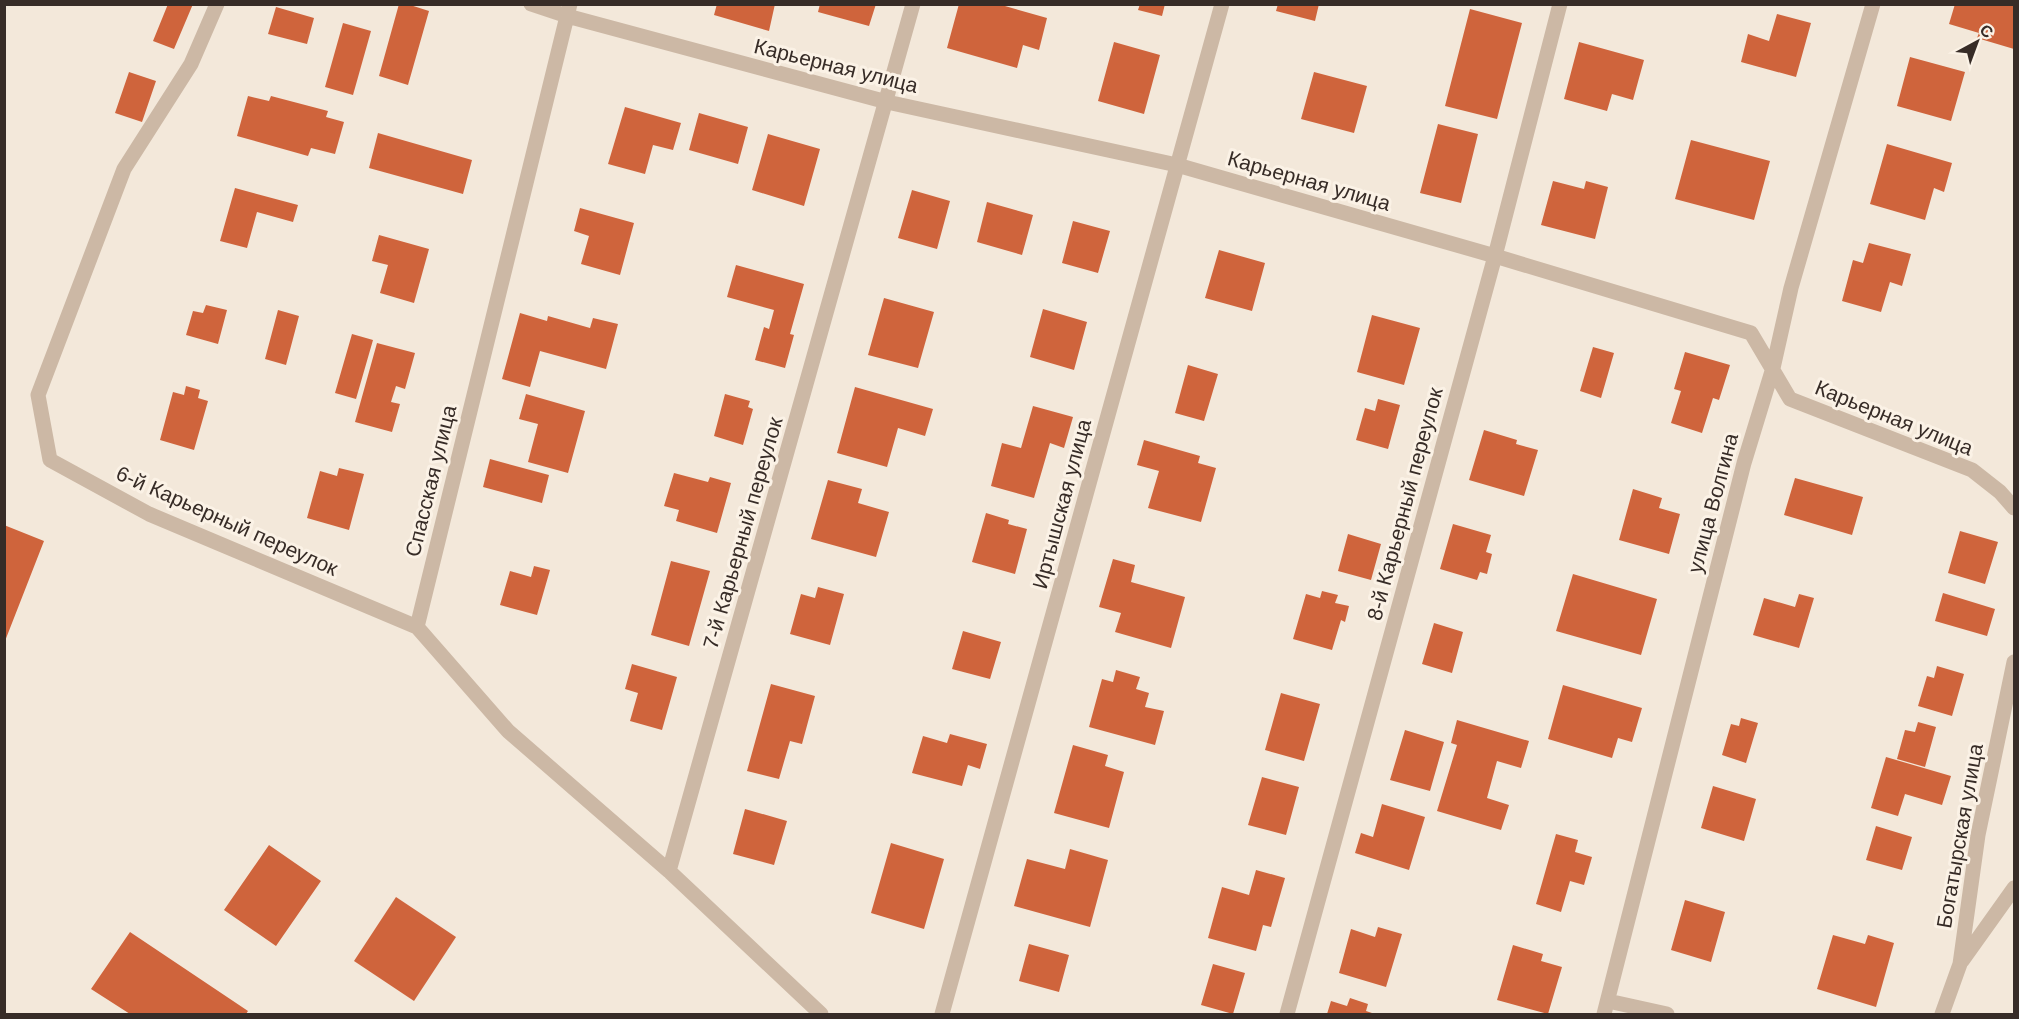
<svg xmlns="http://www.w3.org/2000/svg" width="2019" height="1019" font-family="Arial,sans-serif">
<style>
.building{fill:#cf643c}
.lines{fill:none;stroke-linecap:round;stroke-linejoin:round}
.minor{stroke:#ccb8a5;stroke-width:15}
.labels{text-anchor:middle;stroke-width:6;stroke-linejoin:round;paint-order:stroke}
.street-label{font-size:21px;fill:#372c27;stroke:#fbf2e6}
</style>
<rect width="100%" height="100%" fill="#f3e8da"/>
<path class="building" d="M168,4H193L174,49L153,41Z
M399,4H407L429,11L408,85L379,76Z
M717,4H775L769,31L714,15Z
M820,4H876L869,26L818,12Z
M959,4L984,6L985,4H998L1047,18L1039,50L1023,45L1017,68L947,48Z
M1140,4H1165L1162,16L1138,10Z
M1278,4H1319L1315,21L1276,11Z
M1955,4H2014V49L1977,38L1979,33L1949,24Z
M276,7L314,18L307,44L268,34Z
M1470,9L1522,23L1497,119L1445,106Z
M1777,14L1811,23L1796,77L1741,62L1748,34L1769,41Z
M343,23L371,31L353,95L325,87Z
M1114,42L1160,55L1144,114L1098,101Z
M1579,42L1644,60L1633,100L1612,94L1607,111L1564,99Z
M1910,57L1965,72L1951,121L1897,106Z
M129,72L156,81L142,122L115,113Z
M1314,72L1367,86L1354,133L1301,119Z
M248,96L269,101L271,96L328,111L326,117L344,122L335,154L311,148L308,156L237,136Z
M625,107L681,123L673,150L653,145L645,174L608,164Z
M699,113L748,127L738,164L689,150Z
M1438,124L1478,134L1461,203L1420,193Z
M378,133L472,160L463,194L369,168Z
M768,134L820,149L804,206L752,190Z
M1691,140L1770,161L1754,220L1675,199Z
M1887,144L1952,163L1944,192L1934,188L1925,220L1870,204Z
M1553,181L1584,189L1586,181L1608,187L1595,239L1541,225Z
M235,188L298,205L293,222L257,212L247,248L220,241Z
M912,190L950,201L937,249L898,238Z
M987,202L1033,215L1022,255L977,242Z
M580,208L634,223L620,275L581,264L589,236L574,231Z
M1073,221L1110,231L1098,273L1062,263Z
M379,235L429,249L414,303L380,293L388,265L372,261Z
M1869,243L1911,254L1902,286L1890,282L1881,312L1842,301L1853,260L1863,263Z
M1219,250L1265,263L1252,311L1205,298Z
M736,265L804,284L790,334L794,335L785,368L755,360L764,327L769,329L774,310L727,297Z
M884,298L934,312L918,368L868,355Z
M206,305L227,310L218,344L186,335L193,311L203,313Z
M1043,309L1087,322L1074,370L1030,357Z
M278,310L299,316L286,365L265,359Z
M520,313L547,321L548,316L590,328L593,318L618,324L606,369L540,351L530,387L502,379Z
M1372,315L1420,328L1404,385L1357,372Z
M352,334L373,340L356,399L335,393Z
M377,343L415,353L405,389L396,386L391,402L400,404L392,432L355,422Z
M1593,347L1614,353L1601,398L1580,391Z
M1685,352L1730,365L1719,400L1713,398L1702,433L1671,423L1681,391L1674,389Z
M1188,365L1218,374L1204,421L1175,413Z
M186,386L200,390L198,398L208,401L194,450L160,440L173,392L184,395Z
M855,387L933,409L925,436L898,428L887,467L837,453Z
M526,394L585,411L568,473L528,462L538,424L519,419Z
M725,394L750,401L748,407L753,409L743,445L714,436Z
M1378,399L1400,405L1388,449L1356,440L1365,408L1375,411Z
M1033,406L1073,417L1064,448L1050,443L1034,498L991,486L1002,443L1021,448Z
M1484,430L1517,440L1516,444L1538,450L1524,496L1469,480Z
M1144,440L1200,456L1198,463L1216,468L1201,522L1148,508L1159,471L1137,465Z
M490,459L549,475L542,503L483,487Z
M339,468L364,474L349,530L307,518L320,471L337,476Z
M674,473L708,482L710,477L731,483L717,533L676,521L679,510L664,506Z
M1795,478L1863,497L1852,535L1784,515Z
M828,480L862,489L858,503L889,512L876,557L811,539Z
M1633,489L1662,498L1659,508L1680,514L1669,554L1619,540Z
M986,513L1009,520L1008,524L1027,529L1015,574L972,562Z
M1453,524L1491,535L1486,552L1492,554L1487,574L1480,572L1477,580L1440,569Z
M4,525L44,541L5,641H4Z
M1960,531L1998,542L1985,584L1948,573Z
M1348,534L1381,544L1371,580L1338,571Z
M1113,559L1135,565L1131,582L1185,597L1171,648L1115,632L1121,613L1099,607Z
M671,561L710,571L689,646L651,635Z
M534,566L550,570L537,615L500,605L510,571L531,577Z
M1573,574L1657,599L1641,655L1556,631Z
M818,587L844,594L830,645L790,634L801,594L815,598Z
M1322,591L1338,595L1335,603L1349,606L1345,622L1341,620L1332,650L1293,639L1306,594L1320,598Z
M1943,593L1995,609L1987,636L1935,621Z
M1799,594L1814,598L1799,648L1753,635L1764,598L1795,607Z
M1434,623L1463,632L1452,673L1422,664Z
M963,631L1001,642L990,679L952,669Z
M632,664L677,677L662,730L630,721L638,693L625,689Z
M1937,666L1964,674L1952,716L1918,706L1927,676L1934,678Z
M1116,670L1140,677L1136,689L1149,693L1145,707L1164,711L1155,745L1089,727L1102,679L1113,682Z
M771,684L815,696L802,744L790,741L779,779L747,771Z
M1563,685L1642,708L1632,742L1618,738L1612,758L1548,739Z
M1281,693L1320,704L1304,761L1265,750Z
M1741,718L1758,723L1746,763L1722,755L1731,724L1739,726Z
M1457,720L1529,741L1521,768L1497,761L1487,798L1509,805L1501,830L1437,811L1457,745L1451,743Z
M1918,722L1936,727L1925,767L1897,759L1905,730L1915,732Z
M1405,730L1444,742L1430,791L1390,780Z
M950,734L987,744L980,769L968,765L962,786L912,773L923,736L947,743Z
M1073,745L1108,755L1105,766L1124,772L1109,828L1054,813Z
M1886,757L1951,776L1942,805L1905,794L1898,816L1871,808Z
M1262,777L1299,787L1286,835L1248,825Z
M1713,786L1756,799L1744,841L1701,828Z
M1382,804L1425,817L1409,870L1355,853L1361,833L1373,837Z
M745,809L787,821L774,865L733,854Z
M1876,826L1912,837L1902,870L1866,860Z
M1556,834L1578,840L1575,852L1592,857L1584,885L1570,881L1561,912L1536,904Z
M891,843L944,859L924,929L871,913Z
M269,845L321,881L276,946L224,910Z
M1070,849L1108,860L1090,927L1014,906L1027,859L1065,869Z
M1256,870L1285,878L1271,927L1263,925L1256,951L1208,938L1222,887L1249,895Z
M396,897L456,937L414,1001L354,961Z
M1685,900L1725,912L1711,962L1671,950Z
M1378,927L1402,934L1386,987L1339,973L1351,929L1375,937Z
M130,932L248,1011L246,1014H130L91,989Z
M1833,935L1865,944L1868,935L1894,943L1876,1007L1817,989Z
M1029,944L1069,955L1059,992L1019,981Z
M1513,945L1543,954L1541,961L1562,967L1548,1014L1497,1000Z
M1213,964L1245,973L1233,1014L1201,1005Z
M1350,998L1368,1004L1366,1011L1375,1014H1327L1331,1001L1347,1006Z"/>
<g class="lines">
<path class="minor" d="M217,4L191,64L124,169L38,395L50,460L149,514L417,627L508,731L669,871L821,1014
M531,4L567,16L887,102L1177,165L1495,256L1751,333L1790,399L1972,470L2000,492L2014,508
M417,627L570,4
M669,871L913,4
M1962,961L2014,888
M1608,1001L1667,1014
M942,1014L1222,4
M1287,1014L1495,256L1560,4
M1604,1014L1744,463L1773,368L1791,288L1873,4
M1942,1014L1960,964L1978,835L2014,662"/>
</g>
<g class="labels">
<g class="street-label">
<text transform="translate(836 66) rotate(14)" y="7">Карьерная улица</text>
<text transform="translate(1309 181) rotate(16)" y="7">Карьерная улица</text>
<text transform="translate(1894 418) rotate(22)" y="7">Карьерная улица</text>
<text transform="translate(431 481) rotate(-76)" y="7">Спасская улица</text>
<text transform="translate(1713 503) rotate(-75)" y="7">улица Волгина</text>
<text transform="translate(1062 504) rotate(-75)" y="7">Иртышская улица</text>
<text transform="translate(1405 504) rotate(-75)" y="7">8-й Карьерный переулок</text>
<text transform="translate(227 521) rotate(24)" y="7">6-й Карьерный переулок</text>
<text transform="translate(743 533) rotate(-74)" y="7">7-й Карьерный переулок</text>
<text transform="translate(1960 836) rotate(-80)" y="7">Богатырская улица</text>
</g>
</g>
<rect width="2019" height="1019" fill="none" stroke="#372c27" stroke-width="12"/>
<g transform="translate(1977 42) rotate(41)" stroke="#fbf2e6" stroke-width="4.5" paint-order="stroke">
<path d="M0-4.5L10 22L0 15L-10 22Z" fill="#372c27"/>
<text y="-9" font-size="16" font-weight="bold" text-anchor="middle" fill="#372c27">С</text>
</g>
</svg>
